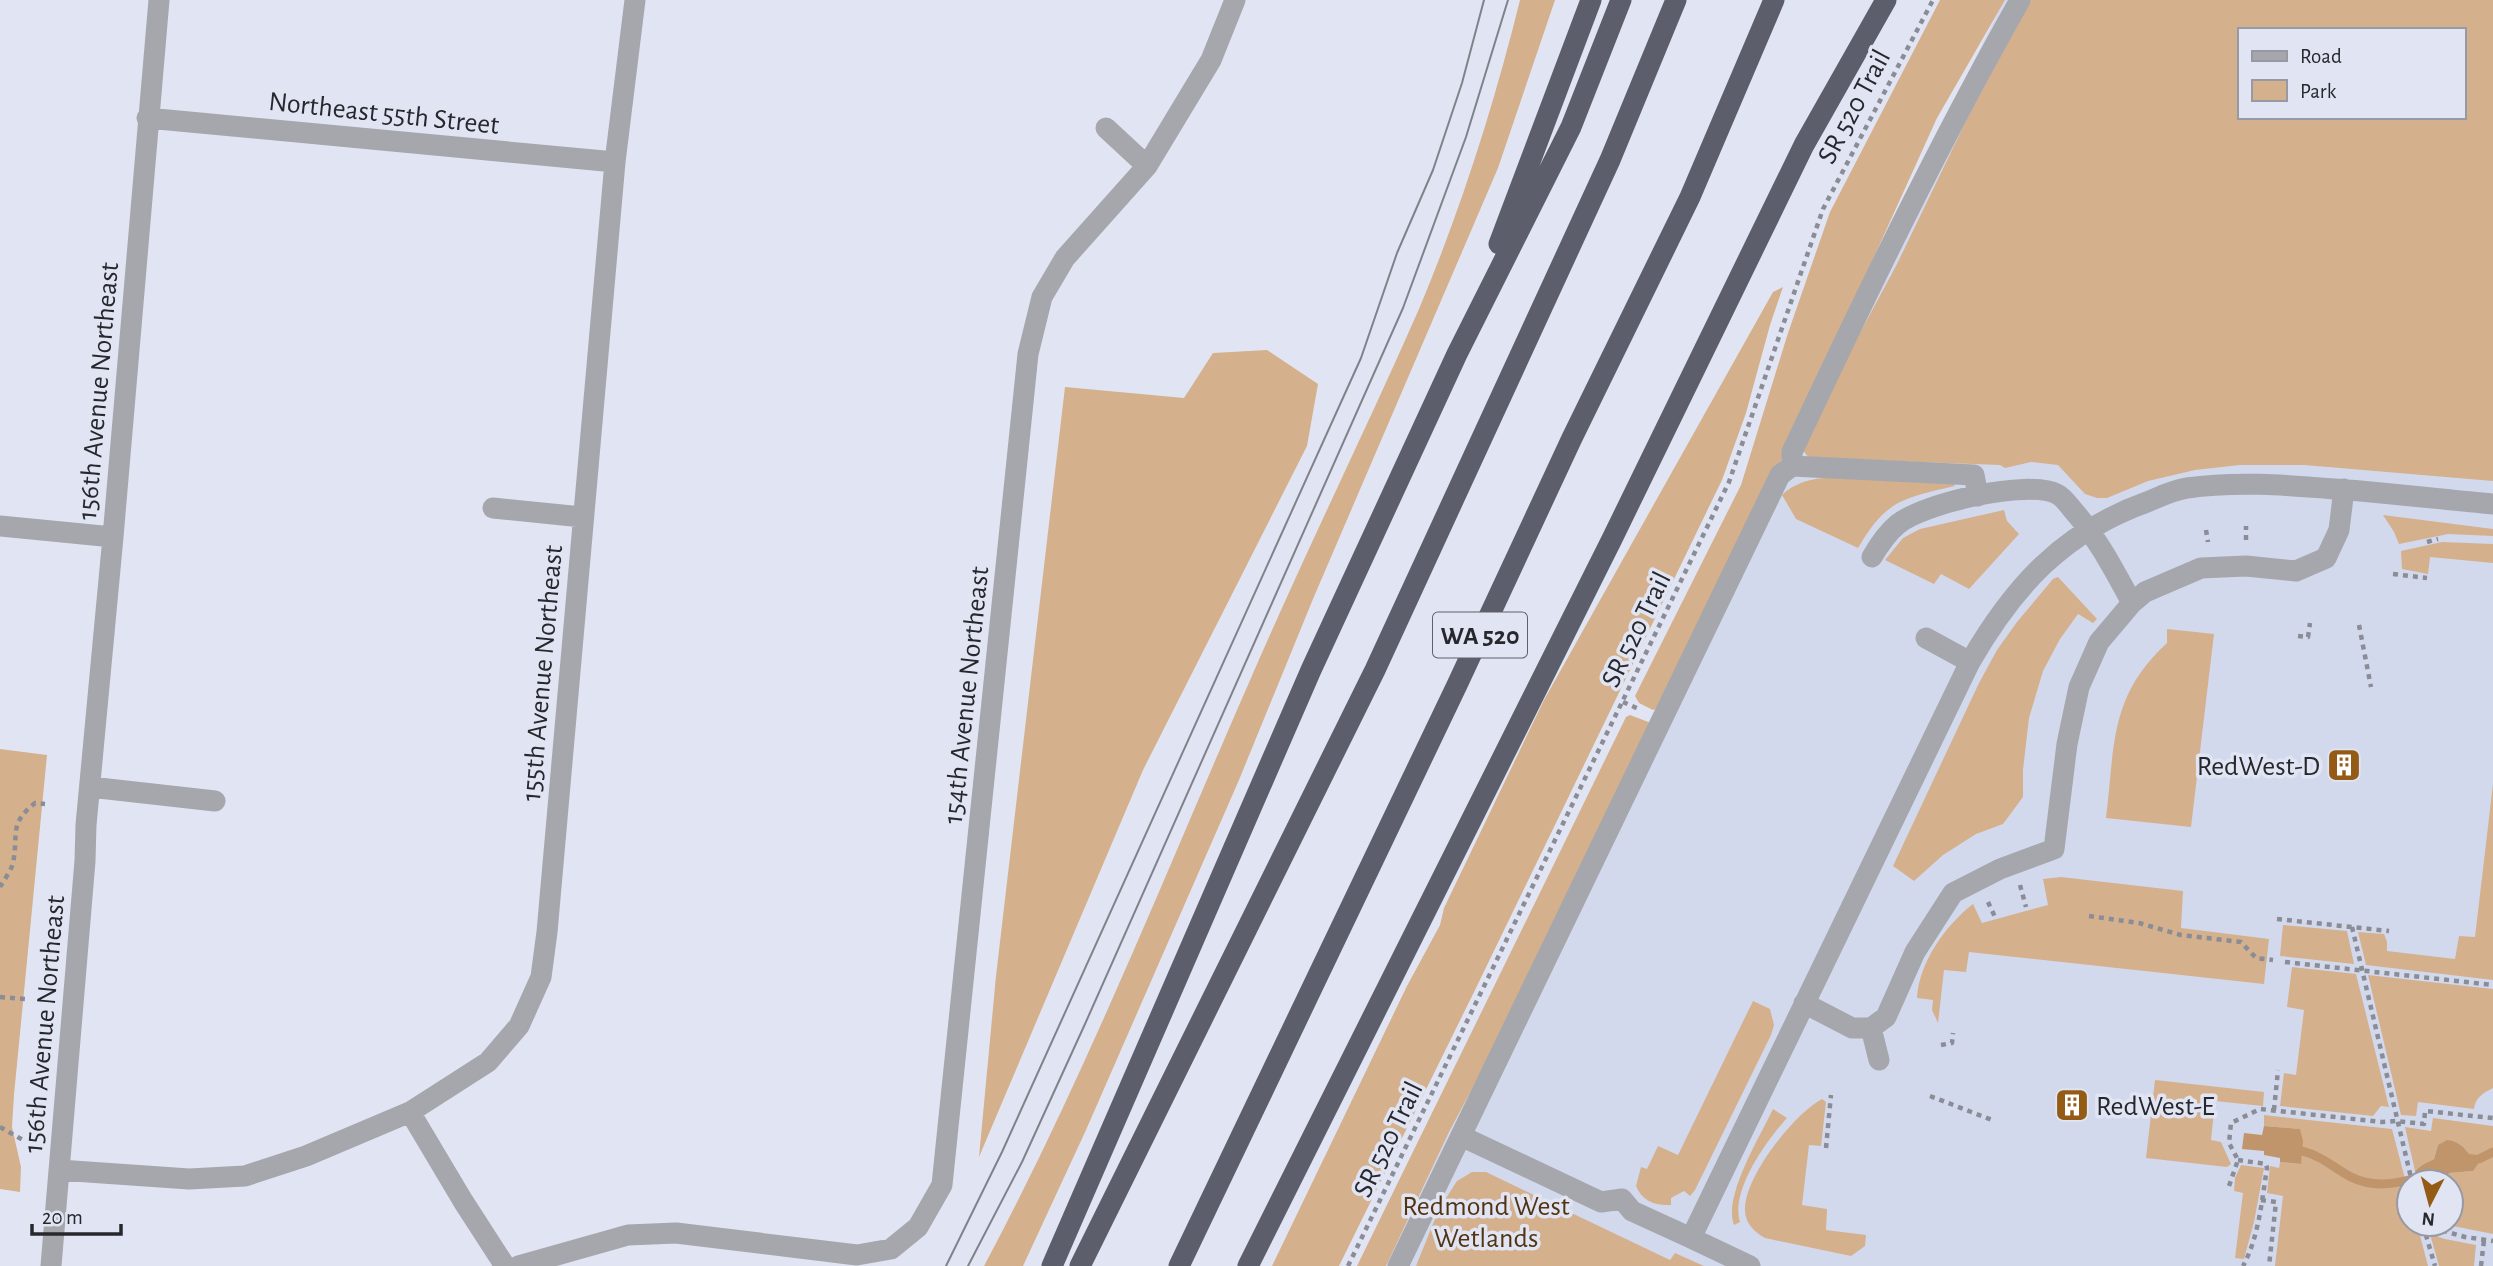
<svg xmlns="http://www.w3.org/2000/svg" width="2493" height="1266" font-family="'Alegreya Sans',sans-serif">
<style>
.built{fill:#d3d9ed;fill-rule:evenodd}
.green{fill:#d4b08d;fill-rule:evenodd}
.water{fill:#c0956b}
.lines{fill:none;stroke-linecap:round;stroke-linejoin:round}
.stream{stroke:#c0956b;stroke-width:9}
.path{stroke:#8a8c96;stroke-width:4.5;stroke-dasharray:5 5;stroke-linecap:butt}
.minor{stroke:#a5a7ac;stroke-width:21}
.highway{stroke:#5c5f6b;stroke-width:21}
.tram{stroke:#80828b;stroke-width:2}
.labels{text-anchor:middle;stroke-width:7;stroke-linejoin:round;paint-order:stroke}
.shield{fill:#e1e5f3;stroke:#5f6168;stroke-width:2}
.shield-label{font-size:26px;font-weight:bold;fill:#27282d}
.street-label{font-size:28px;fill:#27282d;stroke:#e1e5f3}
.poi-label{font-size:28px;fill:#27282d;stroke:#e1e5f3;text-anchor:end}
.park-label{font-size:28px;fill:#523312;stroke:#e1e5f3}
</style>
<rect width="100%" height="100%" fill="#e1e5f3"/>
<path class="built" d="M2004,0H2493V1266H1381ZM2239,30H2463V117H2239ZM2409,1182H2451V1224H2409Z"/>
<path class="green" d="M1520,0H1555L1498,168L1313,599L1239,780L1086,1130L1023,1266H984C1089,1069 1171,859 1261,655C1312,539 1368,425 1419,309C1461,209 1494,105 1520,0Z
M1940,0H2005L1937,118L1791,440L1660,707L1653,710L1639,703L1635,696L1741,485L1788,333L1830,212Z
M2030,0H2493V481L2304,465H2240L2195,470L2148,481L2107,498H2097L2085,494L2058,465L2031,462L2005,468L2000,465L1810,458C1802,452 1801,446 1804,437L1897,264L1965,123ZM2239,30H2463V117H2239Z
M1783,287L1770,325L1746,413L1722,480L1476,988L1339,1266H1272L1407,986L1440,925L1444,908L1544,700L1773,292Z
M1267,350L1318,384L1307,446L1143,770L979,1157L996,976L1065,387L1184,398L1213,353Z
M1837,477L1953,483L1955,486C1903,498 1886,500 1858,548L1796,519L1782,495C1798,480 1816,478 1837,477Z
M2004,510L2007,521L2019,534L1969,589L1941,574L1934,584L1885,560L1903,538L1920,529Z
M2383,515L2493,529V536L2448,534L2399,544L2394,532Z
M2442,542L2493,544V563L2430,557L2428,574L2402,569L2401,551Z
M2058,577L2097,619L2093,623L2078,614L2060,639L2043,671L2029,718L2023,770V797L2003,824L1976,834L1943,855L1914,881L1893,866L1979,683L1997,650L2017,622L2053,579Z
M2167,629L2214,634L2191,827L2106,818C2115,745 2109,696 2167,643Z
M1630,715L1651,723L1530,980L1449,1132L1386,1266H1357L1626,717Z
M0,749L47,755L14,1095L12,1127L21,1167L20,1192L0,1189Z
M2493,784V980L2366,965L2358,932L2384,934L2387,942V951L2455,959L2459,936L2475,937Z
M2061,877L2183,891L2181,928L2269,939L2264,984L1969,952L1966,972L1944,970L1938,1023L1932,1010L1933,1000L1917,998C1919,962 1946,925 1973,904L1982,923L2048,905L2043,879Z
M2283,925L2347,931L2354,964L2280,956Z
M2292,967L2356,974L2389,1107L2381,1106L2373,1116L2280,1106L2284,1073L2296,1075L2304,1010L2287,1007Z
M2368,975L2493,989V1088C2483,1093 2475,1098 2474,1109L2418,1102L2416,1116L2401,1115Z
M1753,1001L1770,1009L1774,1025L1771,1035L1695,1190L1690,1196L1684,1191L1671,1198V1205C1655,1206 1642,1201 1636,1186L1641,1167L1647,1169L1658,1146L1678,1155Z
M2155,1080L2264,1092L2263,1106L2215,1101L2211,1140L2221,1142L2231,1164L2227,1167L2146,1158Z
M1822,1099L1826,1102L1821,1146L1809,1145L1802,1205L1827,1209L1826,1230L1866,1235L1865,1246L1851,1256L1765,1238C1754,1232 1744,1222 1745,1208C1746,1175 1794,1114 1822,1099Z
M1773,1109L1787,1118C1767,1140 1730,1191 1740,1222L1734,1225C1723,1196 1760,1137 1773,1109Z
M2264,1115L2392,1129L2409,1194V1224H2417L2428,1266H2275L2283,1196L2267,1193L2270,1166L2279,1168L2280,1162L2301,1164L2300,1129L2264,1126Z
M2433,1118L2493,1126V1234L2443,1224H2451V1182H2446L2449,1173L2473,1171L2469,1154L2438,1145L2434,1159L2422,1165L2415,1171L2405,1127L2431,1131Z
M2241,1165L2264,1168L2254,1222L2244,1259L2235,1258L2243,1193L2234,1191L2235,1178Z
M1472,1172H1486L1670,1260L1675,1253L1704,1266H1416L1439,1209L1457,1181Z
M2430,1234L2445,1239L2476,1245L2474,1266H2439Z"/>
<path class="water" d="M2264,1126L2300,1129L2303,1141L2301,1164L2280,1162V1158L2264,1155V1151L2242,1149L2244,1133L2262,1135Z
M2447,1140C2457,1141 2463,1146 2469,1154L2478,1155V1164L2473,1171L2449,1173L2446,1182H2418L2415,1171L2422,1165L2434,1159L2438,1145Z"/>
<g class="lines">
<path class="stream" d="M2302,1151C2322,1156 2334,1168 2351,1177C2373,1188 2395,1184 2417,1178
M2479,1159L2493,1152"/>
<path class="path" d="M2206,530L2208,542
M2246,540V526
M2427,542L2438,539
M2393,574L2427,578
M2359,625L2371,687
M2298,636L2308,637L2310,623
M1623,702L1641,710
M2020,885L2026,907
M0,887C4,880 11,871 13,863C19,833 8,825 35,803L45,804
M1988,902L1995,917
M2089,916L2139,923L2181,935L2241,942L2256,958L2273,960
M2277,919L2389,931
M2352,927L2412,1182
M2285,962L2493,985
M0,997L26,999
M1941,1045L1952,1043L1953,1033
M1930,1096L1992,1120
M2274,1110L2278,1070
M0,1127L23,1140
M1826,1148L1831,1095
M2238,1160L2266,1164L2267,1168C2262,1199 2259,1237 2243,1266
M2229,1186L2238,1160L2229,1143L2231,1123L2260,1109L2382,1122L2396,1121L2424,1124L2425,1111L2493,1118
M2261,1200L2276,1202L2269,1266
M2423,1225L2465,1237L2493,1241
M2423,1225L2435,1266
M1348,1266L1729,482L1823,209L1933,0
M2481,1266L2484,1240"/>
<path class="minor" d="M147,118L615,162
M1106,128L1147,166
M1792,466V452C1864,299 1937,147 2020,0
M493,508L582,517
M0,526L113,537
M1872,557C1879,545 1887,533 1898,524C1924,503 2028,479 2057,494C2063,497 2068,504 2072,509C2097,537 2114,570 2132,603
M1926,638L1970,662
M90,787L215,801
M1804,1003L1852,1028H1871L1886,1017L1915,952L1953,893L2000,869L2054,849L2067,744L2079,687L2099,642L2132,603L2145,592L2201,568L2246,566L2296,571L2326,558L2339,530L2344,489
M1871,1028L1879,1060
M1461,1136L1601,1202L1622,1199L1632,1211L1691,1238
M59,1170L189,1179L245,1176L306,1156L410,1112
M51,1266L85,861L86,825L113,537L159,0
M505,1266L463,1201L410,1112L488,1062L519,1026L541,977L547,932L615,162L635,0
M518,1266L628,1235L676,1233L857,1255L891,1249L918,1227L942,1185L1028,354L1042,297L1065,258L1147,166L1211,60L1235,0
M1398,1266L1780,475L1792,466L1974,475L1978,496
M1750,1266L1691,1238L1970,662C2014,586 2063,532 2147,502C2159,497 2173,490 2187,488C2236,481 2285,485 2335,489C2388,493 2440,499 2493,504"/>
<path class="highway" d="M1499,244L1591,0
M1052,1266L1311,670L1457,354L1571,127L1621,0
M1080,1266L1375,670L1610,160L1676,0
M1179,1266L1457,685L1572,438L1690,197L1774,0
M1248,1266L1612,539L1804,145L1886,0"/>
<path class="tram" d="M946,1266L1002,1152L1361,358L1397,253L1433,170L1462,83L1484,0
M968,1266L1022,1162L1085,1024L1403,308L1466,137L1508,0"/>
</g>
<defs>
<g id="building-square" transform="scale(1.75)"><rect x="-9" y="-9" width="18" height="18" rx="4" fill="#945b17" stroke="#e1e5f3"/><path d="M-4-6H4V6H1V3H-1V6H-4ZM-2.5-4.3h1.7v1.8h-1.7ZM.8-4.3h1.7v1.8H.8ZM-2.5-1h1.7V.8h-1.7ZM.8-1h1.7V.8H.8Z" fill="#fff"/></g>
</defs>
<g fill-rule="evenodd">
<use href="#building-square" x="2344" y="765"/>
<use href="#building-square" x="2072" y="1105"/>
</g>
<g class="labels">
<rect class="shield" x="1433" y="612.5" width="94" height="45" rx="5"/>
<g class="shield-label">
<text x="1480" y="644">WA 520</text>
</g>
<g class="street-label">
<text transform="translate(1853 106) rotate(-62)" y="10">SR 520 Trail</text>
<text transform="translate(384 112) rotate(6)" y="10">Northeast 55th Street</text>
<text transform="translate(97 391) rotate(-85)" y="10">156th Avenue Northeast</text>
<text transform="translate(1635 629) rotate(-64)" y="10">SR 520 Trail</text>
<text transform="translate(541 673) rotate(-85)" y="10">155th Avenue Northeast</text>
<text transform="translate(965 695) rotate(-84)" y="10">154th Avenue Northeast</text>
<text transform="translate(43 1024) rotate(-85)" y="10">156th Avenue Northeast</text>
<text transform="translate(1387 1139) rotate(-64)" y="10">SR 520 Trail</text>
</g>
<g class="poi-label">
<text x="2320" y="775">RedWest-D</text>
<text x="2096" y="1115" text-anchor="start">RedWest-E</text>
</g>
<g class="park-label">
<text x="1486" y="1215">Redmond West<tspan x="1486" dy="32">Wetlands</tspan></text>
</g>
</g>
<rect x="2238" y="28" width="228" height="91" fill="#e1e5f3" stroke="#9799a4" stroke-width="2"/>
<rect x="2252" y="51" width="35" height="10" fill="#a5a7ac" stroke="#9799a4" stroke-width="2"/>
<text x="2300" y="63" font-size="21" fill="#27282d">Road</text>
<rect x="2252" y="80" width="35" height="21" fill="#d4b08d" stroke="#9799a4" stroke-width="2"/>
<text x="2300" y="98" font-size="21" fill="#27282d">Park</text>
<g transform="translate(2430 1203) rotate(186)"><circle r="33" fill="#e1e5f3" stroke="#9799a4" stroke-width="2"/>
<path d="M0-5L12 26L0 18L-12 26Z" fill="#945b17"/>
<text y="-10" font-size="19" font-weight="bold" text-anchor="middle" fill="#27282d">N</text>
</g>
<path d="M32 1224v10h89v-10" fill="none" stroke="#27282d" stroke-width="3.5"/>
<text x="42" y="1224" font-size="21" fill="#27282d" stroke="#e1e5f3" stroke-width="5" paint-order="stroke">20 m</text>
</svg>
